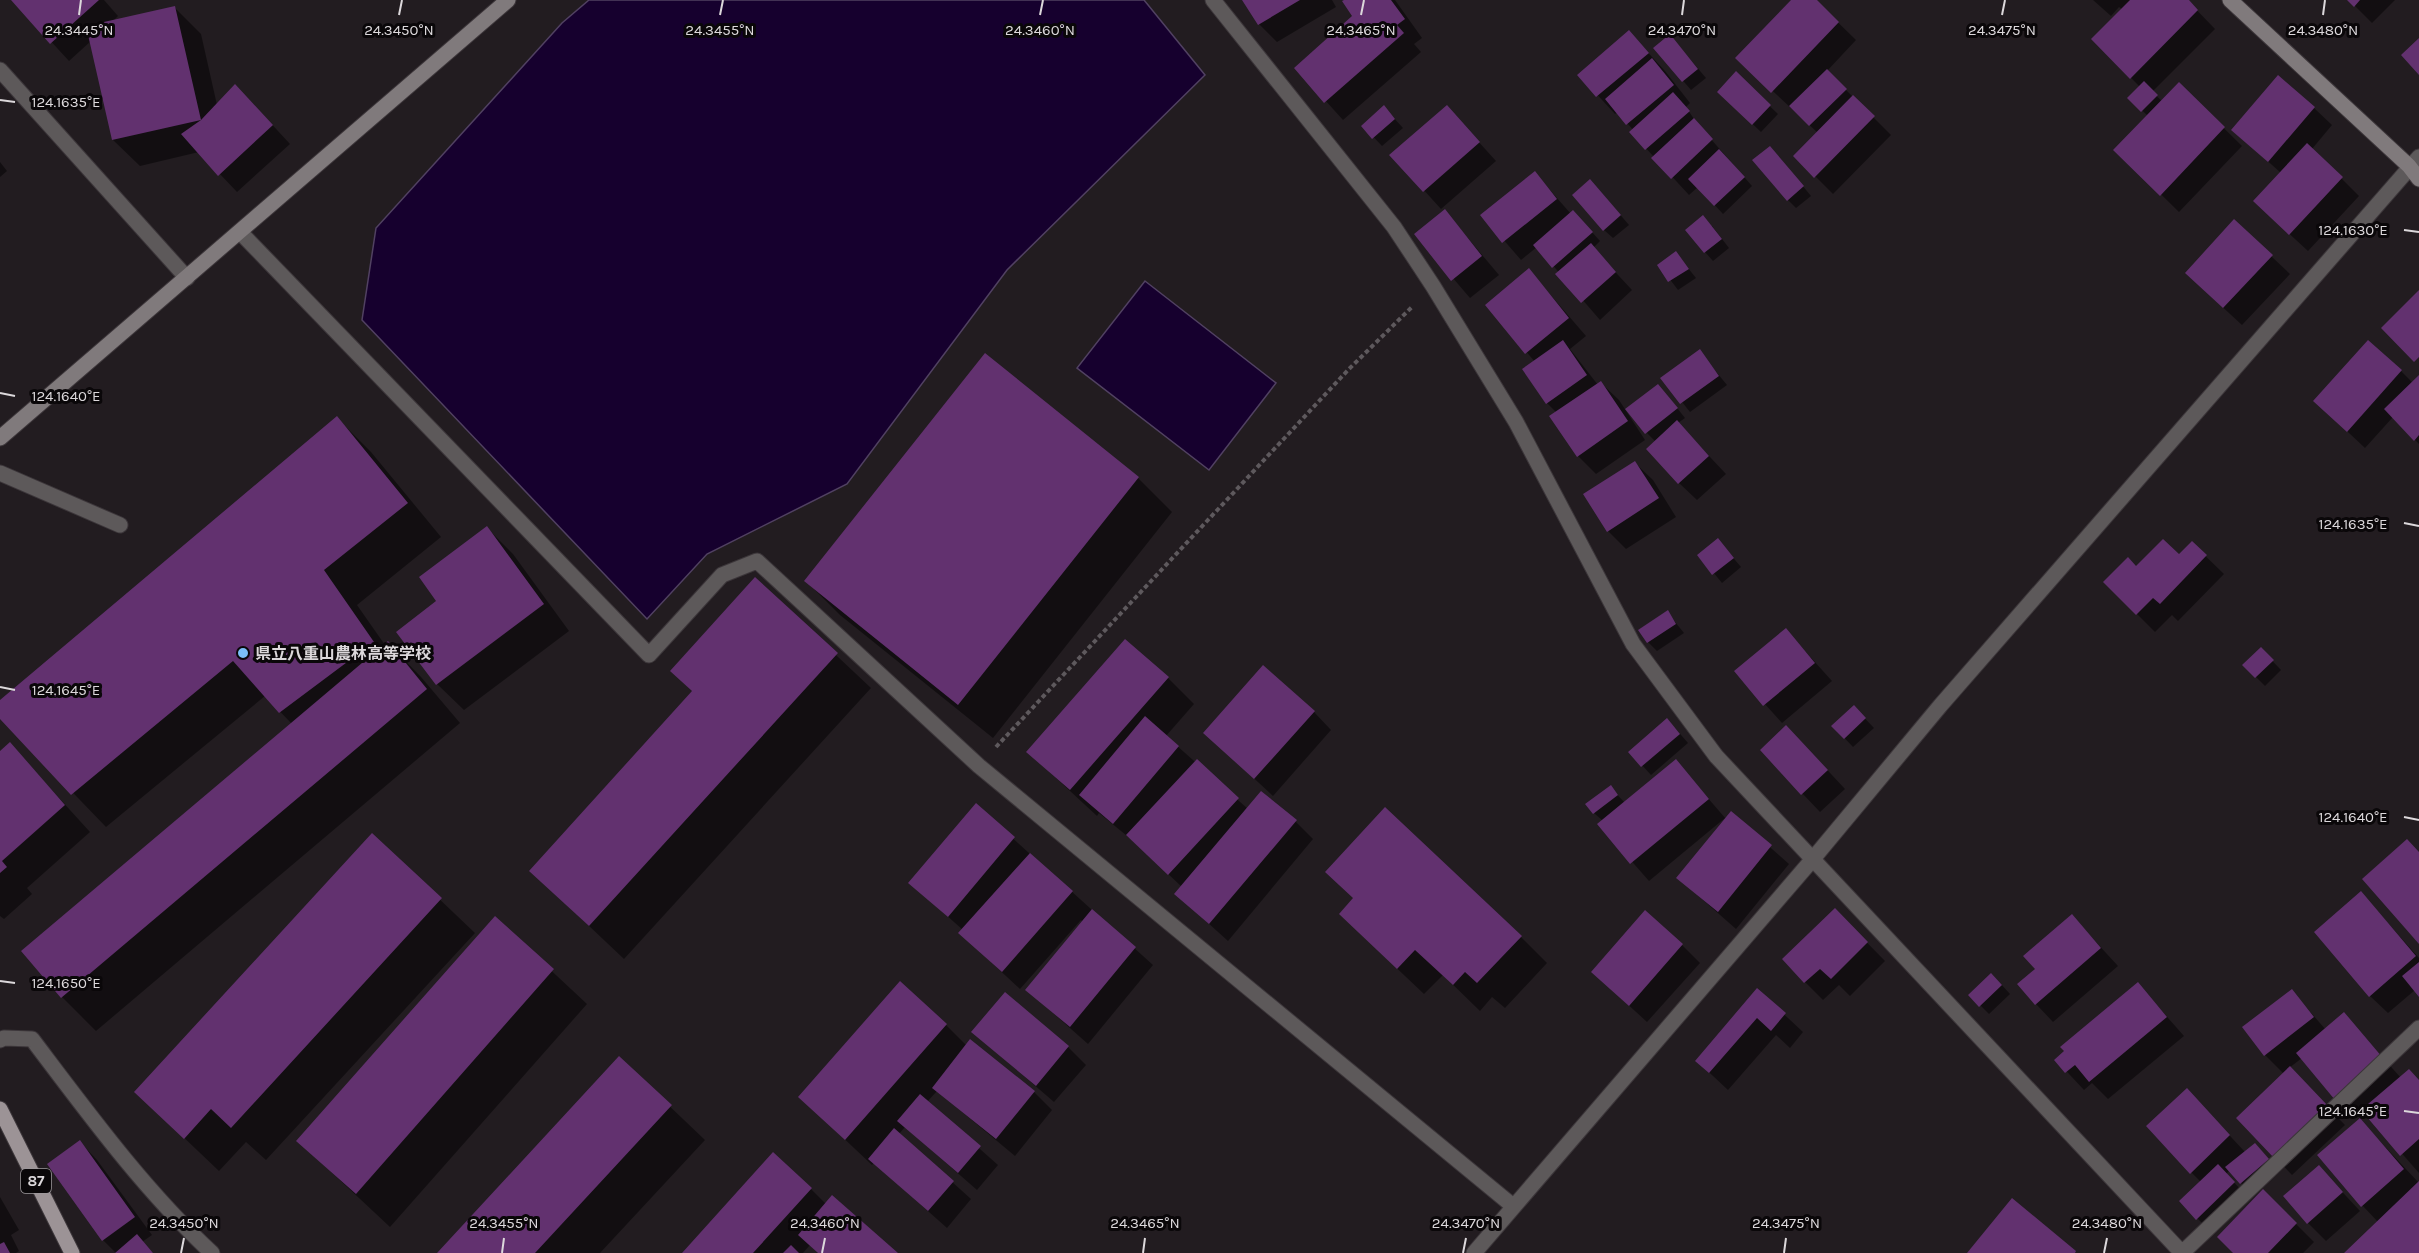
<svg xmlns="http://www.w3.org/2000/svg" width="2419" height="1253" font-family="Karla,'Noto Sans JP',sans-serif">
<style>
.water{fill:#16002e;stroke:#514162;stroke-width:1.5}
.shadow{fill:#0007}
.building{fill:#62316f}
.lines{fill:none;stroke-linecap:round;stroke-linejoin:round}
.street-casing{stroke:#3c363a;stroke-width:17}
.secondary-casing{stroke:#3c363a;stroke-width:17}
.primary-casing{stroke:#3c363a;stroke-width:17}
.path{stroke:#5e595d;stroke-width:4;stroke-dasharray:4.5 3;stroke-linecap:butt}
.street{stroke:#5d595a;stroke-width:15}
.secondary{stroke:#807a7c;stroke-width:15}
.primary{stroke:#9c9396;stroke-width:15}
.ticks{fill:none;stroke:#dcd8db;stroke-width:2}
.poi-dot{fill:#7abff8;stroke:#0a0709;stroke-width:2}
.labels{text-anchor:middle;stroke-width:6;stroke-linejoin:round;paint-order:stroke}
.shield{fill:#0a0709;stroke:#9d999c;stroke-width:1.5}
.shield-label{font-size:15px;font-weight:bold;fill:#dcd8db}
.poi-label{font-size:16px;font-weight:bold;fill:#dcd8db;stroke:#0a0709;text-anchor:start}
.ticks-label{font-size:15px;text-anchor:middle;fill:#dcd8db;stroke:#0a0709;stroke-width:6;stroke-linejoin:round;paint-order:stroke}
</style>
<rect width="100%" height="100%" fill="#221c20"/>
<path class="water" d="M589,0H1144L1205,75L1007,270L847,484L707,554L647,619L362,320L376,228L562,23Z
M1145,281L1276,383L1209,470L1077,368Z"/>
<path class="shadow" d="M13,0H104L118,16L112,22L175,8L201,34L217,105L253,104L290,144L237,192L199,152L140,166L113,140L91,41L69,61Z
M1244,0H1332L1336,7L1277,42L1259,24Z
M1347,0H1395L1422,38L1414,44L1421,52L1343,120L1296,68L1354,16Z
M1793,0H1815L1856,40L1827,71L1891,135L1833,194L1795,156L1818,133L1737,58Z
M2093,0H2187L2215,29L2152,92L2162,101L2179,84L2242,146L2179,212L2116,150L2148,116L2129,98L2140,87L2093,39L2122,9L2119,7L2111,16Z
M2349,0H2395L2372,23Z
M1629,32L1665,71L1690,103L1686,107L1696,122L1752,186L1723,214L1698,187L1689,195L1631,132L1633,130L1618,112L1615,114L1579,75Z
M1678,45L1706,78L1691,90L1655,48Z
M1736,74L1778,114L1761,132L1719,92Z
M1447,107L1496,161L1441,209L1392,155Z
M2314,108L2332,125L2312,149L2359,196L2308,251L2272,218L2281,173L2233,130Z
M1392,116L1403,128L1382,146L1363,126Z
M1778,156L1811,196L1796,208L1788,200Z
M0,162L7,171L0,177Z
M1535,173L1571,214L1582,221L1600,241L1593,248L1632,290L1600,320L1537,247L1521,260L1482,215Z
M1599,190L1629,225L1613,238L1604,230Z
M1445,211L1499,275L1470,298L1416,235Z
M2234,221L2290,274L2242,325L2205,291Z
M1712,226L1729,248L1713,261L1705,252Z
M1676,253L1696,278L1678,290L1659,265Z
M1529,270L1586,336L1570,349L1598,385L1601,383L1619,400L1645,440L1596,474L1578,456L1551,417L1557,413L1547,403L1535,362L1487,305Z
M1699,351L1727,385L1690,412L1663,378Z
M2401,371L2413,383L2419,377V444L2393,417L2365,448L2333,418Z
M1666,394L1685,418L1678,423L1726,474L1697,500L1679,483L1656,442L1647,433Z
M337,418L371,452L441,537L357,605L385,645L388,643L421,677L460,723L96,1031L62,997L24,951L292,724L265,696L106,827L0,717V702Z
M1635,463L1653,480L1676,517L1626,549L1608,531Z
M1138,478L1172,512L993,738L840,615L806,581Z
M487,528L513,554L569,631L464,710L437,684L398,632L438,601Z
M1718,540L1741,567L1722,583L1699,555Z
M2192,543L2224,574L2178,621L2172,615L2155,632L2105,582L2137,567L2179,556Z
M755,579L871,688L624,959L531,871L693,692L672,671Z
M1667,612L1684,633L1657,651L1648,642Z
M1786,630L1832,681L1782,723L1736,672Z
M2261,649L2281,670L2265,686L2244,665Z
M1168,678L1194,704L1166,736L1248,809L1295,821L1313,839L1228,941L1176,894L1182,887L1132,840L1099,813L1097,816L1028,752Z
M1854,707L1874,728L1853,747L1833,726Z
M1314,712L1331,730L1273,796L1205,733Z
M1675,728L1688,743L1651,775L1630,752Z
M10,744L90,832L27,888L32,894L4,919L0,916V753Z
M1804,745L1845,789L1820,812L1762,751Z
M1676,761L1726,819L1731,813L1789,864L1736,929L1678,878L1725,818L1649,881L1599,824L1603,821L1594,813L1610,787L1625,803Z
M976,805L1153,965L1088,1044L1027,990L1083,922L1081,920L1020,989L960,933L963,930L910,883Z
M372,835L475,933L266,1160L246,1142L219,1171L136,1092Z
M2361,893L2419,958V994L2415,990L2388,1013L2370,996Z
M1835,910L1885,961L1850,996L1839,985L1823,1000L1805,982Z
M2072,916L2118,966L2053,1022L2036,1004L2037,969Z
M495,918L587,1004L390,1227L298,1141Z
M1521,937L1547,963L1505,1008L1492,997L1480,1011L1443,975L1424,994L1367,940Z
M1682,945L1700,963L1647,1022L1611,989Z
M2000,983L2010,994L1989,1014L1970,995Z
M2138,984L2184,1036L2108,1099L2092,1083L2084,1090L2056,1060Z
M1758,990L1803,1032L1790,1048L1776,1035L1728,1090L1697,1061Z
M2292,991L2326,1030L2344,1014L2401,1078L2419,1081V1173L2363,1109L2354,1117L2302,1058L2289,1068L2345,1125L2292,1175L2275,1157L2284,1074L2265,1055Z
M946,1025L967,1046L1034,1092L1052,1110L1015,1156L937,1091L927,1102L998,1165L977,1190L905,1127L899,1134L971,1199L947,1228L874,1163L872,1165L800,1097Z
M973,1032L1068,1047L1086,1065L1054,1102Z
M619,1058L705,1140L600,1253H439Z
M2204,1108L2245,1152L2263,1153L2276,1169L2249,1192L2230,1170L2226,1174L2243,1192L2206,1227L2181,1202L2201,1182L2191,1172Z
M2360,1120L2419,1183V1253H2347L2378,1222L2362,1205Z
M80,1142L97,1160L152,1235L142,1242L153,1253H116L103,1240Z
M2319,1167L2360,1211L2326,1241L2308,1223Z
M811,1189L826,1204L895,1253H818L810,1245L803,1253H684Z
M2263,1191L2314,1242L2303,1253H2235Z
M0,1197L19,1230L11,1235L19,1251L16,1253H0Z"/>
<path class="building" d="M11,0H99L50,44Z
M1242,0H1300L1258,25Z
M1344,0H1391L1405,19L1397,25L1404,33L1324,103L1294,68L1352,16L1342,1Z
M1791,0H1817L1839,22L1771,93L1735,58Z
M2130,0H2189L2198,10L2130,79L2091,39Z
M2347,0H2360L2354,7Z
M175,6L201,120L112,140L86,26Z
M1629,30L1649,53L1596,97L1577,75Z
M1670,34L1698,69L1682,82L1653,48Z
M2419,38V75L2401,55Z
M1652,58L1674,85L1626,125L1605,99Z
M1827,69L1847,89L1809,126L1789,106Z
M1736,71L1771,105L1752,125L1717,92Z
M2278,75L2315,107L2268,162L2231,130Z
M2144,81L2158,95L2141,112L2127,98Z
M2179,82L2225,127L2160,196L2113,150Z
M235,84L273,125L218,176L181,134L201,120Z
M1673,92L1690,111L1645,150L1629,132Z
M1853,95L1875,116L1814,178L1793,156Z
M1384,105L1395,119L1372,139L1361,126Z
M1447,105L1480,142L1423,192L1389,155Z
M1694,118L1713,139L1671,179L1651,158Z
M2307,143L2343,177L2289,235L2253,201Z
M1770,146L1804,186L1787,201L1752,160Z
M1719,149L1745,177L1714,206L1688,179Z
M1535,171L1557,199L1502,243L1480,215Z
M1590,179L1621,215L1603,231L1572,195Z
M1445,209L1482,256L1451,281L1414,234Z
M1573,210L1593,232L1552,268L1533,245Z
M1703,215L1722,239L1704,253L1685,230Z
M2234,219L2273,255L2223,308L2185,273Z
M1591,243L1616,272L1581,303L1555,274Z
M1676,251L1689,269L1668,282L1657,265Z
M1529,268L1569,318L1525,354L1485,305Z
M2419,290V357L2414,362L2381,328Z
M1563,340L1587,375L1546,404L1522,369Z
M2368,340L2402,370L2347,432L2313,401Z
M1700,349L1719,376L1680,404L1660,378Z
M985,353L1139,477L958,705L804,581Z
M2419,375V435L2414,441L2384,409Z
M1601,381L1628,421L1577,457L1549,416Z
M1658,384L1678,408L1645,434L1625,409Z
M337,416L408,503L324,570L374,642L279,713L233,661L71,795L0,719V700Z
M1677,420L1709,456L1678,484L1646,449Z
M1635,461L1659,498L1607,532L1583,494Z
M487,526L544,604L436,685L396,632L436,601L419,577Z
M1718,538L1734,558L1712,575L1697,555Z
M2163,539L2179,554L2192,541L2207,555L2160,604L2153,598L2136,615L2103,582L2128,557L2136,566Z
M755,577L838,653L589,926L529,871L692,691L670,671Z
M1668,610L1676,624L1647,643L1638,630Z
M1786,628L1815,663L1763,706L1734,671Z
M1125,639L1169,677L1070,790L1026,752Z
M388,641L427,689L61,998L21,951Z
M2261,647L2274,660L2255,678L2242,665Z
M1263,665L1315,711L1254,779L1203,733Z
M1854,705L1866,718L1844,739L1831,726Z
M1145,716L1179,746L1113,824L1079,795Z
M1667,718L1680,734L1641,767L1628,752Z
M1786,725L1828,770L1801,795L1760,750Z
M10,742L65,805L2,861L7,867L0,873V751Z
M1197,759L1239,798L1168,875L1126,835Z
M1676,759L1709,799L1630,864L1597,824Z
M1611,785L1618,795L1593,814L1585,804Z
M1261,791L1297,820L1209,924L1174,894Z
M976,803L1015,837L948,917L908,883Z
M1385,807L1522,936L1477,983L1465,972L1453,985L1415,950L1397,969L1339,914L1353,898L1325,872Z
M1731,811L1772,845L1718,912L1676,878Z
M372,833L442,898L231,1128L211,1109L184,1139L134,1092Z
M2407,839L2419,852V944L2362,879Z
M1030,853L1073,891L1002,972L958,933Z
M2361,891L2416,956L2369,997L2314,932Z
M1835,908L1868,942L1831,979L1820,969L1804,983L1782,959Z
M1092,909L1136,947L1070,1027L1025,990Z
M1645,910L1683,944L1629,1006L1591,972Z
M2072,914L2101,948L2035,1005L2017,984L2035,969L2023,956Z
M495,916L554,969L356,1194L296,1141Z
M2419,962V997L2402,976Z
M1991,973L2002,985L1979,1007L1968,995Z
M900,981L947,1024L845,1140L798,1097Z
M2138,982L2167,1017L2089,1082L2075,1065L2065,1073L2054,1060L2064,1051L2060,1047Z
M1757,988L1786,1013L1771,1031L1757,1018L1709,1073L1695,1061Z
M2292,989L2314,1017L2264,1056L2242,1027Z
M1005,992L1069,1046L1036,1086L971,1032Z
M2344,1012L2383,1058L2335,1100L2296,1053Z
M970,1039L1035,1091L996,1139L932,1088Z
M619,1056L672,1105L535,1253H437Z
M2290,1066L2328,1106L2274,1158L2236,1118Z
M2409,1069L2419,1080V1139L2400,1156L2361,1110Z
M2187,1088L2230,1135L2190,1174L2146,1126Z
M920,1094L981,1146L958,1173L897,1121Z
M2360,1118L2404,1169L2361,1207L2317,1155Z
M894,1128L954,1181L928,1211L868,1159Z
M80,1140L135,1217L102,1241L47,1164Z
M2255,1143L2269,1159L2240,1184L2225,1167Z
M773,1152L812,1188L753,1253H682Z
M2218,1164L2235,1182L2196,1220L2179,1201Z
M2319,1165L2343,1192L2307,1224L2283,1196Z
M2419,1181V1253H2344Z
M2263,1189L2297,1223L2268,1253H2233L2217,1237Z
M832,1195L898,1253H818L798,1235Z
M2012,1198L2076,1251L2075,1253H1967Z
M137,1234L153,1253H115Z
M4,1242L10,1253H0V1244Z
M791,1245L799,1253H783Z"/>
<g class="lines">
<g class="street-casing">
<path id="street" d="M1213,0L1394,227L1433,286L1516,422L1633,644L1716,756L2182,1253
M0,70L187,278
M240,232L649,655L722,575L757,561L979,766L1513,1206
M0,473L120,525
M0,1040L4,1038L32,1039C88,1113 144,1190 212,1253
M1474,1253L1812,860L1940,706L2419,157
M2182,1253L2419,1028"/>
</g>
<g class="secondary-casing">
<path id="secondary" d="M2230,0L2409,166L2419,179
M0,438L508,0"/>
</g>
<g class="primary-casing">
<path id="primary" d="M0,1109L72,1253"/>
</g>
<path class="path" d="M996,747L1349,369L1413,306"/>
<use href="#street" class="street"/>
<use href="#secondary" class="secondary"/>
<use href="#primary" class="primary"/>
</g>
<path class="ticks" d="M79,15L81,0M399,15L402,0M720,15L723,0M1040,15L1043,0M1361,15L1364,0M1682,15L1684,0M2002,15L2005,0M2323,15L2325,0M0,100L15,102M2404,230L2419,232M0,393L15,396M2404,523L2419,526M0,687L15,690M2404,817L2419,820M0,981L15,983M2404,1111L2419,1113M181,1253L184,1238M502,1253L504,1238M822,1253L825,1238M1143,1253L1145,1238M1463,1253L1466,1238M1784,1253L1786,1238M2104,1253L2107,1238"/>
<circle class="poi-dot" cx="243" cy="653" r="6"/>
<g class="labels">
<rect class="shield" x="21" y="1169" width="30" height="24" rx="4.5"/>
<g class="shield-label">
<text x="36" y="1186">87</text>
</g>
<g class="poi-label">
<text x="255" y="659">県立八重山農林高等学校</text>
</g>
</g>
<g class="ticks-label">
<text x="79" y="35">24.3445°N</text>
<text x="399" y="35">24.3450°N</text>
<text x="720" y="35">24.3455°N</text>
<text x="1040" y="35">24.3460°N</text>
<text x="1361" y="35">24.3465°N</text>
<text x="1682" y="35">24.3470°N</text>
<text x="2002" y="35">24.3475°N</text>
<text x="2323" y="35">24.3480°N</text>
<text x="66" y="107">124.1635°E</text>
<text x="2353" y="235">124.1630°E</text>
<text x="66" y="401">124.1640°E</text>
<text x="2353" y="529">124.1635°E</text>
<text x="66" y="695">124.1645°E</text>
<text x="2353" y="822">124.1640°E</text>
<text x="66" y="988">124.1650°E</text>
<text x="2353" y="1116">124.1645°E</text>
<text x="184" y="1228">24.3450°N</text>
<text x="504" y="1228">24.3455°N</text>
<text x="825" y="1228">24.3460°N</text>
<text x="1145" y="1228">24.3465°N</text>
<text x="1466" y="1228">24.3470°N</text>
<text x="1786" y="1228">24.3475°N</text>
<text x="2107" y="1228">24.3480°N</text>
</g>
</svg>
